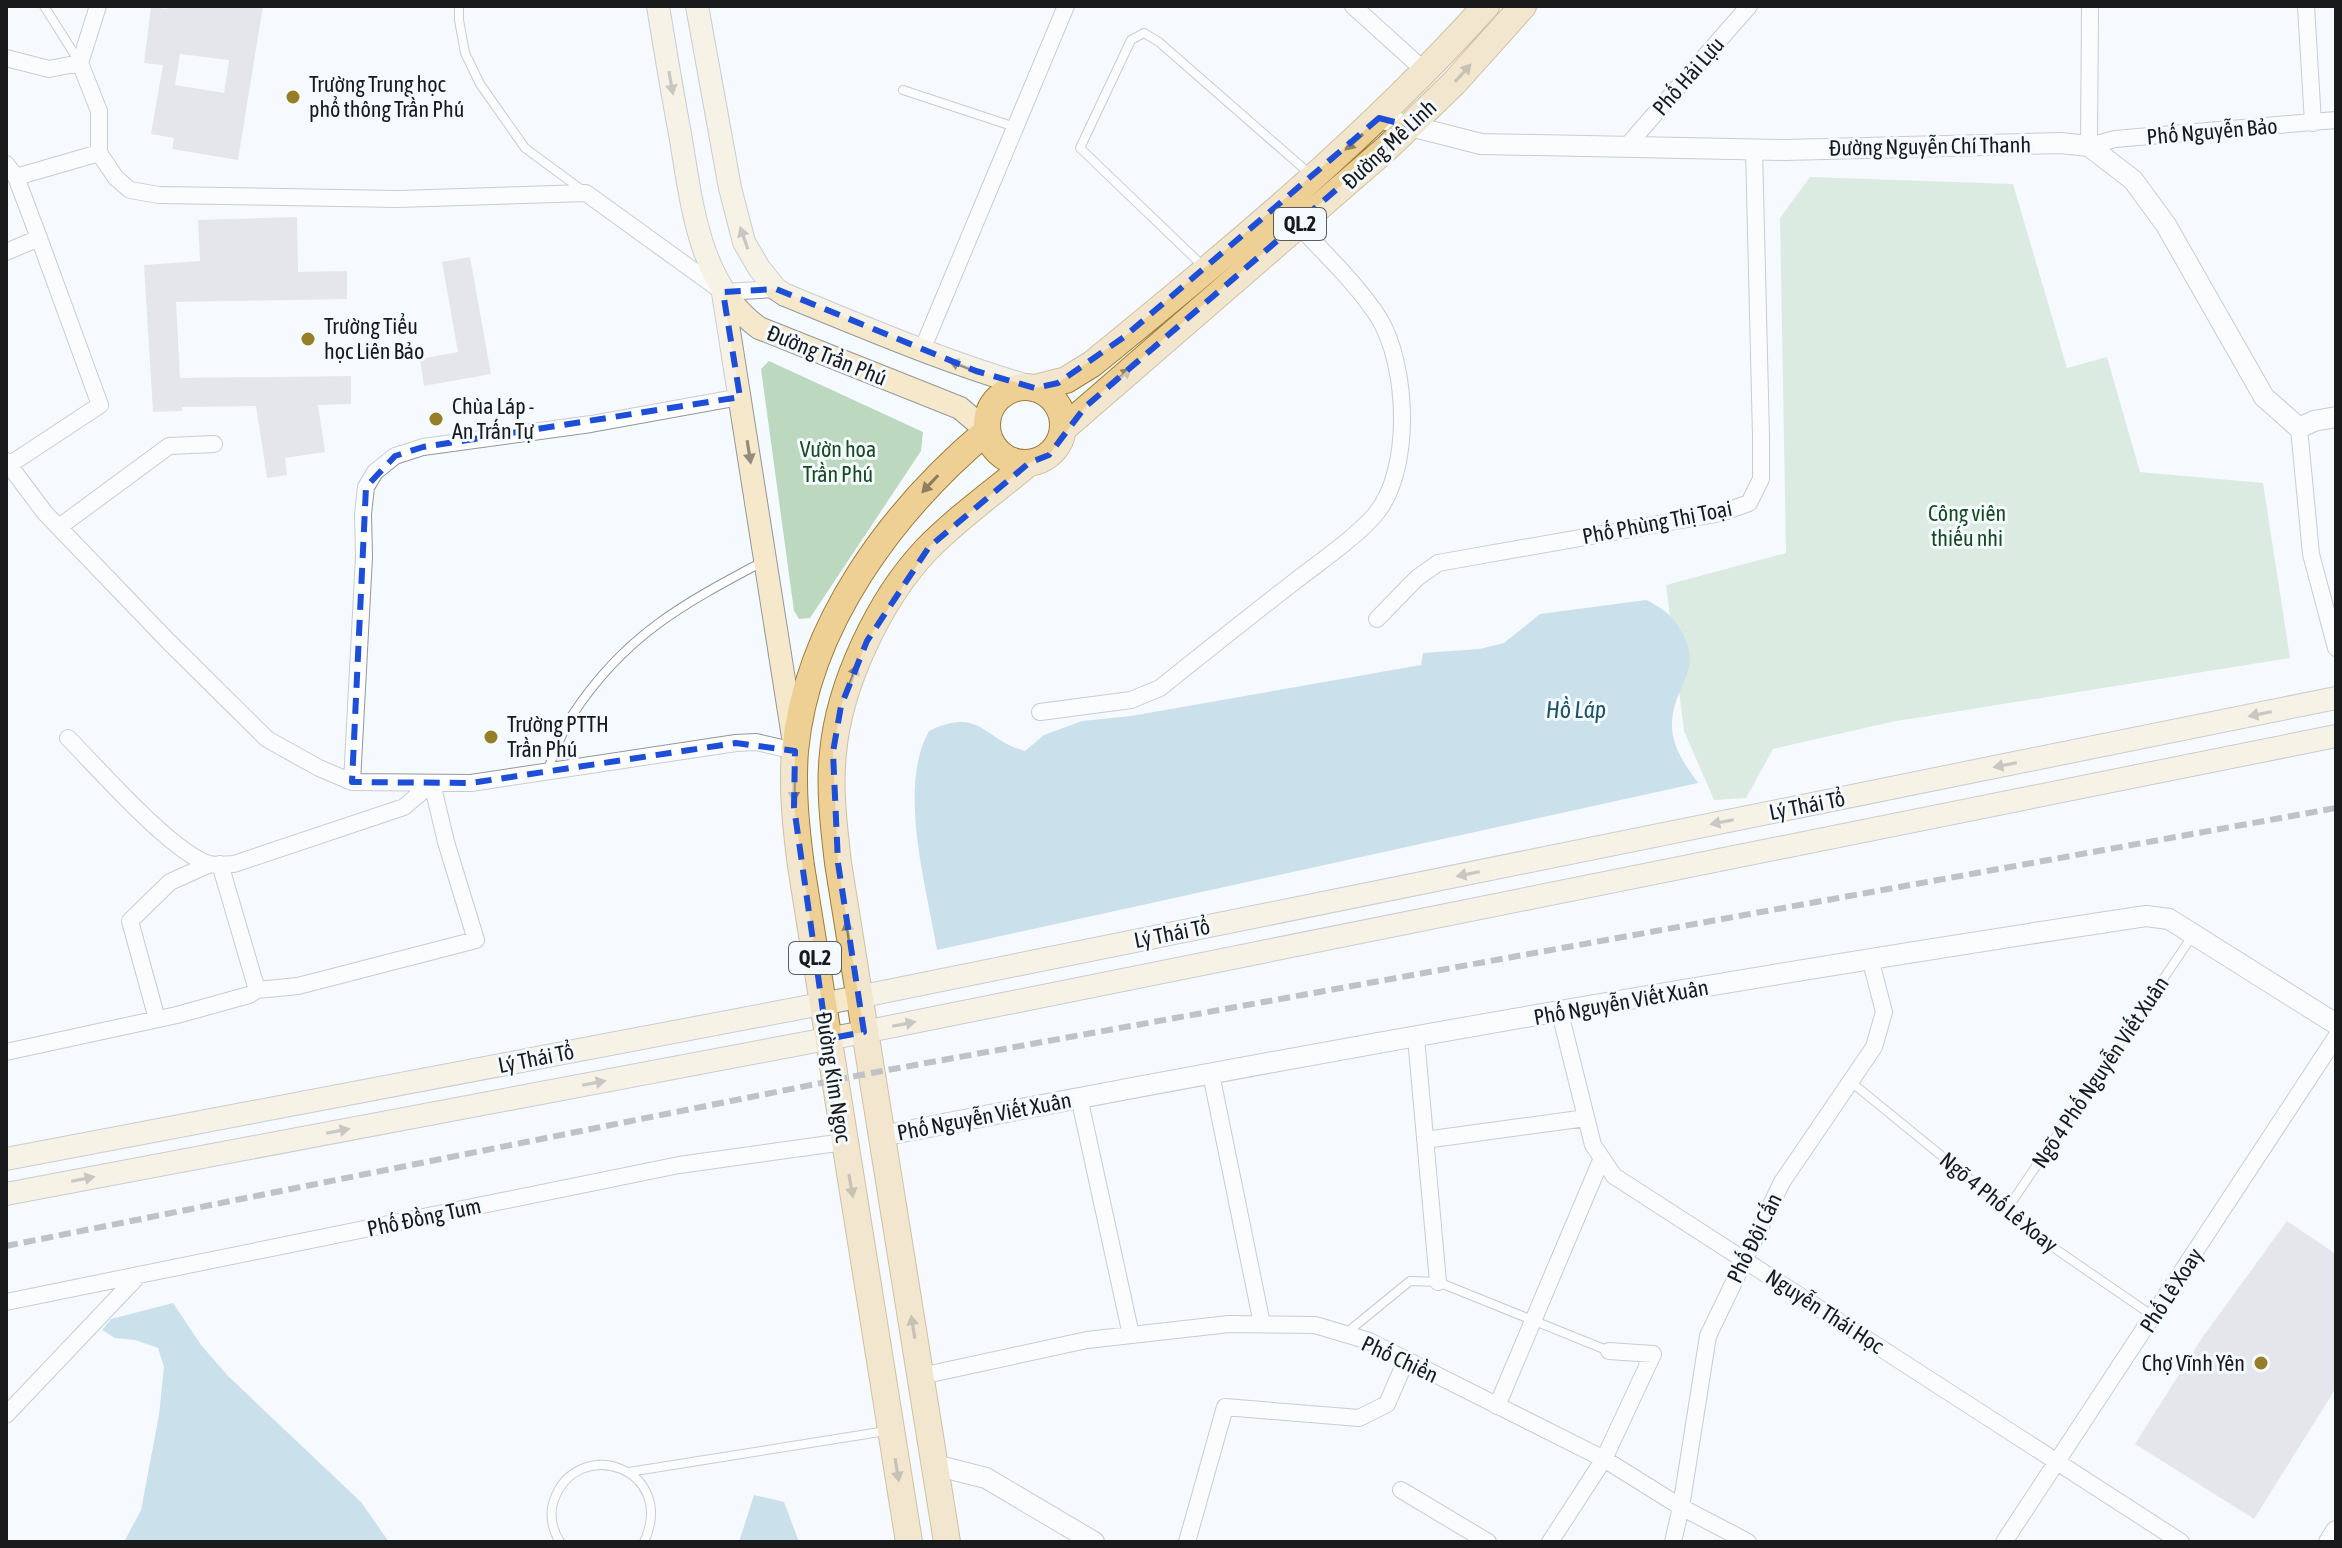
<svg xmlns="http://www.w3.org/2000/svg" width="2342" height="1548" font-family="'Asap Condensed',sans-serif">
<style>
.green{fill:#bcd9c0}
.water{fill:#96c2d6}
.building{fill:#d1cfd6;fill-rule:evenodd}
.lines{fill:none;stroke-linecap:round;stroke-linejoin:round}
.service-casing{stroke:#92979d;stroke-width:10}
.minor-casing{stroke:#92979d;stroke-width:18}
.tertiary-casing{stroke:#92979d;stroke-width:22}
.secondary-casing{stroke:#92979d;stroke-width:24}
.primary-casing{stroke:#9b7c3c;stroke-width:28}
.service{stroke:#fff;stroke-width:8}
.minor{stroke:#fff;stroke-width:16}
.tertiary{stroke:#fff;stroke-width:20}
.secondary{stroke:#f6e8ca;stroke-width:22}
.primary{stroke:#eed095;stroke-width:26}
.rail{stroke:#7c8083;stroke-width:6;stroke-dasharray:12 6;stroke-linecap:butt}
.oneway{fill:#8e7e5f}
.oneway2{fill:#928b7c}
.marked{fill:none;stroke:#1d4ed8;stroke-width:6;stroke-dasharray:16 10;stroke-linejoin:round}
.poi-dot{fill:#957e25;stroke:#f5fafe;stroke-width:3}
.labels{text-anchor:middle;stroke-width:6;stroke-linejoin:round;paint-order:stroke}
.shield{fill:#f5fafe;stroke:#5a5d60;stroke-width:2}
.shield-label{font-size:20px;font-weight:bold;fill:#181a1c}
.street-label{font-size:22px;fill:#181a1c;stroke:#f5fafe}
.poi-label{font-size:22px;fill:#181a1c;stroke:#f5fafe;text-anchor:start}
.park-label{font-size:22px;fill:#174a23;stroke:#f5fafe}
.water-label{font-size:24px;font-style:italic;fill:#1b5268;stroke:#f5fafe}
</style>
<rect width="100%" height="100%" fill="#f5fafe"/>
<path class="green" d="M1810,177L2013,184L2067,368L2107,357L2140,472L2263,483L2290,658L1891,722L1773,749L1746,798L1714,800L1684,731L1666,585L1786,553L1780,218Z
M769,361L923,432L921,451L810,618L799,619L794,611L761,369Z"/>
<path class="water" d="M1646,600C1659,606 1671,614 1679,627C1707,671 1671,685 1672,727C1673,749 1686,766 1698,783L937,950C927,889 897,787 929,731C981,706 983,740 1025,751L1044,735L1082,721L1131,716L1421,665L1423,653L1479,649L1504,643L1540,614Z
M173,1303L201,1345L228,1376L361,1502L389,1542H124L141,1510L159,1415L164,1367L158,1348L135,1340L115,1338L102,1330L111,1319Z
M754,1495L784,1502L799,1542H739Z"/>
<path class="building" d="M168,6H263L238,160L172,149L174,138L151,134L163,65L144,63L151,7L167,9ZM180,54L229,60L224,93L175,85Z
M297,217L298,272L347,271V299L176,302L180,378L351,376V404L318,405L325,452L285,458L287,475L267,478L256,406L182,407V411L153,412L144,265L200,261L198,220Z
M470,257L491,374L424,386L420,359L458,352L442,262Z
M2287,1221L2336,1254V1388L2254,1519L2135,1444L2202,1338Z"/>
<g class="lines">
<g class="service-casing">
<path id="service" d="M44,6L80,63
M459,6V20L465,53L480,84L525,148L582,190
M903,90L1015,127
M1205,268L1080,148L1131,40L1144,33L1159,42L1310,174
M547,771C555,752 562,731 573,714C625,635 683,604 764,561
M1851,1082L2057,1250L2153,1316
M2007,1209L2193,935
M1345,1334L1410,1281L1438,1282L1609,1351
M629,1472L886,1431
M560,1542C552,1530 549,1513 554,1500C578,1434 678,1469 644,1542"/>
</g>
<g class="minor-casing">
<path id="minor" d="M98,6L80,63L99,111V153L116,178L130,190L159,195L398,199L586,193L723,292L776,289
M1353,6L1426,72
M2090,6L2089,146L2115,139L2336,120
M2306,6L2313,123
M6,58L49,69L80,63
M1626,147L1749,6
M6,164L16,177
M6,252L39,238L16,177L99,153
M922,350L1066,6
M2299,428L2311,554L2336,648
M6,461L45,513L168,641L267,739L319,768L352,782L471,783L736,743L756,742L795,751
M9,465L100,405L39,238
M59,527L169,446L214,444
M1377,619L1417,578L1438,563L1721,513L1749,503L1761,479V436L1754,149
M1040,712L1131,700L1160,688C1205,652 1249,617 1294,582C1321,561 1351,541 1374,516C1413,472 1408,366 1379,318C1357,284 1326,255 1299,226
M68,738C98,768 171,852 209,864C216,866 226,864 234,864L404,807L432,783L446,842L476,940L298,986L257,990L220,864
M352,782L364,557L363,514L366,487L375,472L395,456L423,447L591,424L740,397
M1560,1013L1593,1145L1614,1176L2181,1542
M157,1019L130,921L170,882L210,864
M1416,1038L1438,1282
M6,1052L177,1015L249,995L257,990
M1211,1074L1262,1324
M1079,1097L1131,1335
M1425,1140L1586,1118
M6,1302L679,1165L844,1142
M921,1376L1087,1340L1229,1324L1315,1325L1369,1341L1604,1459L1681,1507L1748,1542
M1497,1406L1602,1158
M6,1415L139,1275
M1401,1490L1488,1542
M1187,1542L1225,1407L1359,1418L1387,1404L1406,1360
M1550,1542L1604,1459L1653,1354L1609,1351
M1673,1542L1681,1507L1708,1336L1782,1182L1874,1047L1884,1012L1870,958
M2004,1542L2336,1037"/>
</g>
<g class="tertiary-casing">
<path id="tertiary" d="M1379,118L1481,144L1785,150L2060,143L2089,146L2133,180L2166,225L2264,397L2299,428L2314,421L2336,417
M882,1136C1301,1054 1723,980 2146,916L2169,919L2336,1024
M935,1465L986,1478L1094,1542
M2329,1542L2336,1531"/>
</g>
<g class="secondary-casing">
<path id="secondary" d="M658,6C665,49 672,91 680,134C692,203 698,284 759,328L960,408L987,431
M697,6L730,188L744,242L759,268L776,289L785,295C867,328 949,364 1035,388
M723,293L793,737
M6,1159L858,997L2336,698
M6,1194L864,1032L2336,736"/>
</g>
<g class="primary-casing">
<path id="primary" d="M987 425a38 38 0 1 1 76 0a38 38 0 1 1-76 0Z
M1035,388L1066,380L1092,364C1231,251 1366,139 1486,6
M1064,428L1387,148L1454,83L1523,6
M909,1542L801,866C796,828 792,790 795,751C807,624 893,510 987,431
M947,1542L838,863C834,827 829,790 833,753C839,685 879,600 926,550C957,518 995,491 1029,463"/>
</g>
<use href="#service" class="service"/>
<use href="#minor" class="minor"/>
<use href="#tertiary" class="tertiary"/>
<use href="#secondary" class="secondary"/>
<use href="#primary" class="primary"/>
<path class="rail" d="M6,1246L871,1073L2336,808"/>
</g>
<defs><path id="oneway-solid" d="M-6-.8H1V-3.2L6.5 0L1 3.2V.8H-6Z" transform="scale(2)"/></defs>
<g class="oneway">
<use href="#oneway-solid" transform="translate(1463 73) rotate(-48)"/>
<use href="#oneway-solid" transform="translate(1354 142) rotate(138)"/>
<use href="#oneway-solid" transform="translate(1122 376) rotate(-40)"/>
<use href="#oneway-solid" transform="translate(930 484) rotate(133)"/>
<use href="#oneway-solid" transform="translate(853 676) rotate(-69)"/>
<use href="#oneway-solid" transform="translate(794 790) rotate(91)"/>
<use href="#oneway-solid" transform="translate(848 932) rotate(-98)"/>
<use href="#oneway-solid" transform="translate(851 1186) rotate(80)"/>
<use href="#oneway-solid" transform="translate(913 1327) rotate(-99)"/>
<use href="#oneway-solid" transform="translate(897 1470) rotate(81)"/>
</g>
<g class="oneway2">
<use href="#oneway-solid" transform="translate(671 83) rotate(80)"/>
<use href="#oneway-solid" transform="translate(744 238) rotate(-109)"/>
<use href="#oneway-solid" transform="translate(960 365) rotate(-159)"/>
<use href="#oneway-solid" transform="translate(749 452) rotate(81)"/>
<use href="#oneway-solid" transform="translate(2260 714) rotate(169)"/>
<use href="#oneway-solid" transform="translate(2005 765) rotate(169)"/>
<use href="#oneway-solid" transform="translate(1722 822) rotate(169)"/>
<use href="#oneway-solid" transform="translate(1468 874) rotate(169)"/>
<use href="#oneway-solid" transform="translate(904 1024) rotate(-11)"/>
<use href="#oneway-solid" transform="translate(594 1083) rotate(-11)"/>
<use href="#oneway-solid" transform="translate(338 1131) rotate(-11)"/>
<use href="#oneway-solid" transform="translate(83 1179) rotate(-11)"/>
</g>
<path d="M0 0H2342V1548H0ZM1379,118L1410,126L1085,407L1049,455L1029,463L929,547L867,641L841,706L833,752L838,863L864,1032L827,1039L794,807L795,751L736,743L471,783L352,782L366,487L395,456L423,447L740,397L723,292L776,289L976,371L1035,388L1058,383L1124,337Z" fill="#f5fafe" fill-opacity=".55" fill-rule="evenodd"/>
<path class="marked" d="M1379,118L1410,126L1085,407L1049,455L1029,463L929,547L867,641L841,706L833,752L838,863L864,1032L827,1039L794,807L795,751L736,743L471,783L352,782L366,487L395,456L423,447L740,397L723,292L776,289L976,371L1035,388L1058,383L1124,337Z"/>
<g class="poi-dot">
<circle cx="293" cy="97" r="8"/>
<circle cx="308" cy="339" r="8"/>
<circle cx="436" cy="419" r="8"/>
<circle cx="491" cy="737" r="8"/>
<circle cx="2261" cy="1363" r="8"/>
</g>
<g class="labels">
<g class="shield">
<rect x="1274" y="208" width="52" height="32" rx="6"/>
<rect x="789" y="942" width="52" height="32" rx="6"/>
</g>
<g class="shield-label">
<text x="1300" y="231">QL.2</text>
<text x="815" y="965">QL.2</text>
</g>
<g class="street-label">
<text transform="translate(1688 76) rotate(-49)" y="8">Phố Hải Lựu</text>
<text transform="translate(2212 131) rotate(-5)" y="8">Phố Nguyễn Bảo</text>
<text transform="translate(1389 144) rotate(-43)" y="8">Đường Mê Linh</text>
<text transform="translate(1930 146) rotate(-1)" y="8">Đường Nguyễn Chí Thanh</text>
<text transform="translate(827 355) rotate(22)" y="8">Đường Trần Phú</text>
<text transform="translate(1657 522) rotate(-11)" y="8">Phố Phùng Thị Toại</text>
<text transform="translate(1807 805) rotate(-11)" y="8">Lý Thái Tổ</text>
<text transform="translate(1172 933) rotate(-11)" y="8">Lý Thái Tổ</text>
<text transform="translate(1621 1002) rotate(-10)" y="8">Phố Nguyễn Viết Xuân</text>
<text transform="translate(536 1058) rotate(-11)" y="8">Lý Thái Tổ</text>
<text transform="translate(2100 1072) rotate(-56)" y="8">Ngõ 4 Phố Nguyễn Viết Xuân</text>
<text transform="translate(834 1077) rotate(81)" y="8">Đường Kim Ngọc</text>
<text transform="translate(984 1116) rotate(-11)" y="8">Phố Nguyễn Viết Xuân</text>
<text transform="translate(1999 1202) rotate(39)" y="8">Ngõ 4 Phố Lê Xoay</text>
<text transform="translate(424 1217) rotate(-12)" y="8">Phố Đồng Tum</text>
<text transform="translate(1754 1238) rotate(-64)" y="8">Phố Đội Cấn</text>
<text transform="translate(2171 1290) rotate(-57)" y="8">Phố Lê Xoay</text>
<text transform="translate(1825 1311) rotate(33)" y="8">Nguyễn Thái Học</text>
<text transform="translate(1400 1359) rotate(25)" y="8">Phố Chiền</text>
</g>
<g class="poi-label">
<text x="309" y="92">Trường Trung học<tspan x="309" dy="25">phổ thông Trần Phú</tspan></text>
<text x="324" y="334">Trường Tiểu<tspan x="324" dy="25">học Liên Bảo</tspan></text>
<text x="452" y="414">Chùa Láp -<tspan x="452" dy="25">An Trấn Tự</tspan></text>
<text x="507" y="732">Trường PTTH<tspan x="507" dy="25">Trần Phú</tspan></text>
<text x="2245" y="1371" text-anchor="end">Chợ Vĩnh Yên</text>
</g>
<g class="park-label">
<text x="838" y="457">Vườn hoa<tspan x="838" dy="25">Trần Phú</tspan></text>
<text x="1967" y="521">Công viên<tspan x="1967" dy="25">thiếu nhi</tspan></text>
</g>
<g class="water-label">
<text x="1576" y="718">Hồ Láp</text>
</g>
</g>
<rect width="2342" height="1548" fill="none" stroke="#181a1c" stroke-width="16"/>
</svg>
